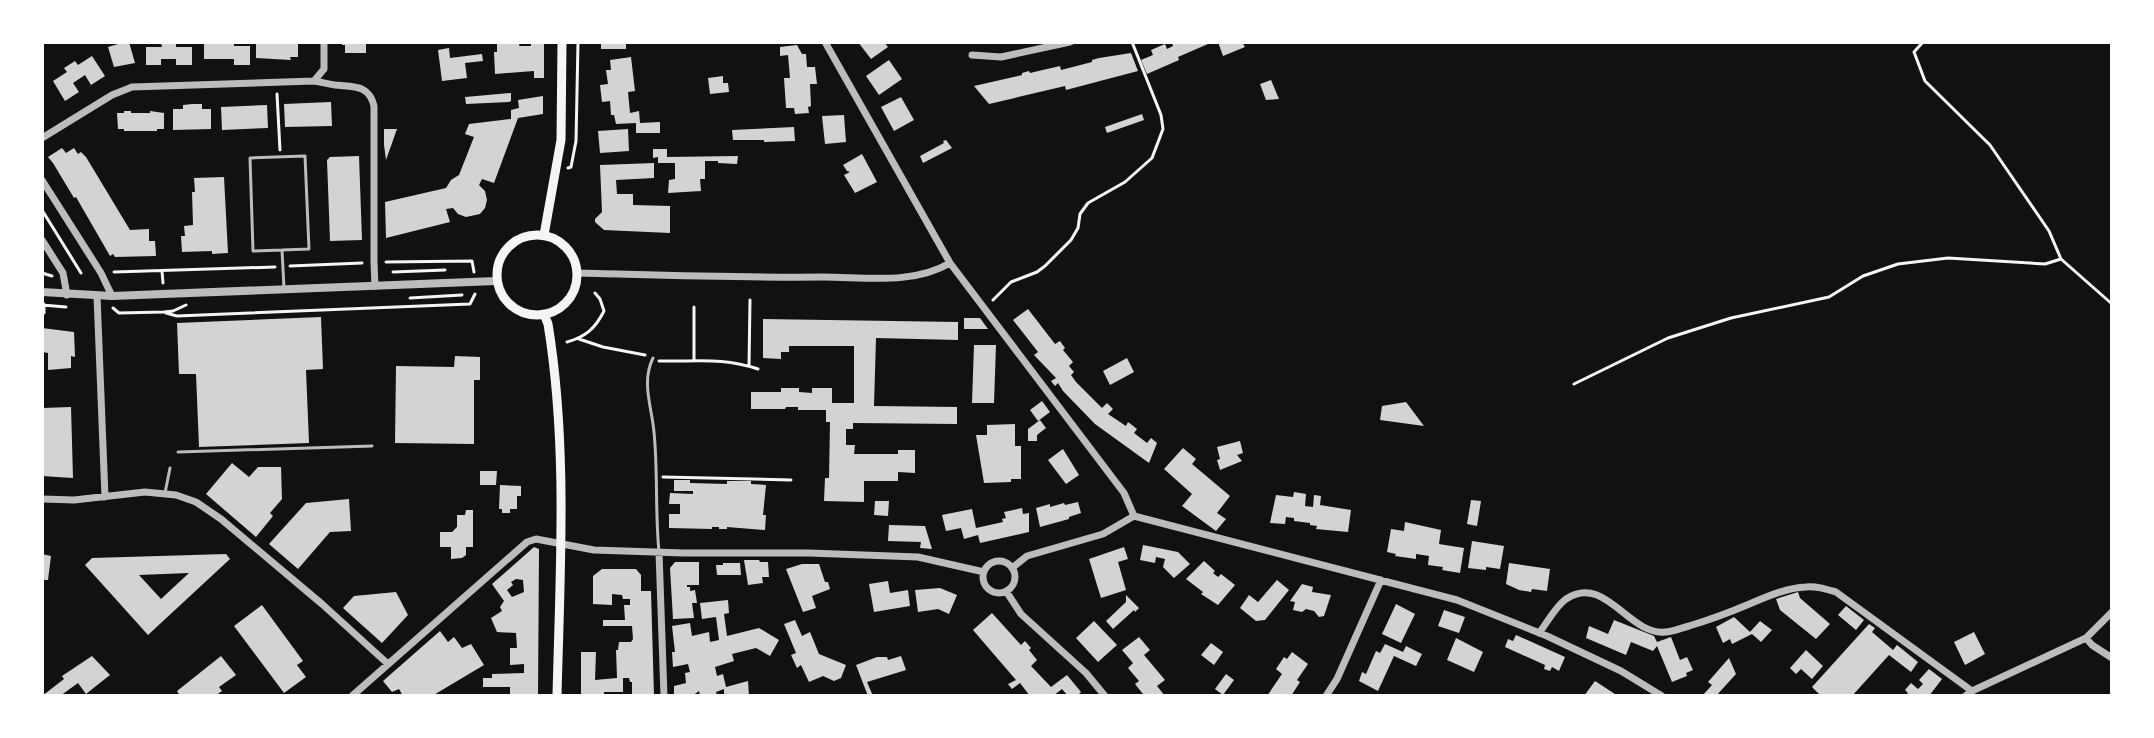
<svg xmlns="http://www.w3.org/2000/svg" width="2154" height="738" font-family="'Varela Round',sans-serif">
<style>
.building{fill:#d3d3d3;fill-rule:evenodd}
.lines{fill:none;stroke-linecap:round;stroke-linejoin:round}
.path{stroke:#f5f5f5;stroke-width:3}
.service{stroke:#bcbcbc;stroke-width:3}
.minor{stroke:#bcbcbc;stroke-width:7}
.tertiary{stroke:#bcbcbc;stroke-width:8}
.secondary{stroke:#f5f5f5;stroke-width:9}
</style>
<rect width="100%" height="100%" fill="#111"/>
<path class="building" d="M125,42H129L135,63L114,67L108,47Z
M161,42H176V47H192V65H176V59H161V65H146V47H162Z
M204,42H234V46H250V65H234V59H204Z
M256,42H298V57H290L291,60L256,58Z
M342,42H366V53H345V45H342Z
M497,42H520L519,46H531V42H544V78H534V71L495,74L494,52H497Z
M601,42H626V49H601Z
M858,42H884L888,47L871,59Z
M1172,42H1207L1208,44L1178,57L1179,60L1147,74L1141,60L1153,55L1151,50L1165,44L1167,49L1173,46Z
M1218,42H1242L1245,47L1223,56Z
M797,45L802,54H806L807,67H815L817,84H810L811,106L808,107L809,113L795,114L794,108H786L784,78H790L788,55L780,56V47Z
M449,48L450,58L482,54L483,61L465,63L467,78L442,81L438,50Z
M1131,53L1138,71L1066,90L1065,86L989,104L974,86L1022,75V73L1029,71L1030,73L1060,66L1061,70L1092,62V60L1099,58Z
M92,56L105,76L91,85L85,75L73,83L79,92L65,101L53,81L67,72L64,68L75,61L78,65Z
M631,57L635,91L628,92L630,113L639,111L640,123L660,122V133H636V123L616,124L614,115H611L610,101L602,102L600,85L608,84L606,70H611L610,60Z
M889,60L902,79L879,95L866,76Z
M723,76V83H728L729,92L710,94L708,78Z
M1271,80L1279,99L1266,100L1260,84Z
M511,93V101L509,102L466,104L465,97Z
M543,96V114L518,118L494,183L482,179L479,185L485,191L487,200L485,208L480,214L466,217L458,214L453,208L446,209L450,222L386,238L385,202L446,188L451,180L459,175L474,137L465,134L469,124L511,119V110L519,108L518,100Z
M901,97L914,120L894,131L881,107Z
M331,102L332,126L285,127L284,104Z
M192,104H202V109H211V129L173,130V109H183V105Z
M267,105L268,128L222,130L221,107Z
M124,111H131V113H150V111L164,113V129H157V131H124V129H118L117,113H124Z
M1142,114L1144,120L1107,133L1105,127Z
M844,115L846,142L825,144L822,116Z
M794,127L795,141L764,142V140H733L732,130Z
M384,129H397L386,160L384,145Z
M628,129L629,151L600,153L598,131Z
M946,140L952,148L923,163L920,156L944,143L943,141Z
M62,148L66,153L74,148L78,154L81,152L86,157L130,230L149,229V241H155L156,256L115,257L113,254L110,256L76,197L74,198L53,163L48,157Z
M653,149H667V157L738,156L737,164L718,163V161H705V179H700L701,191L668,193L669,180L675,179V163H658V157L653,158Z
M862,154L877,182L855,193L844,175L850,172L847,171L843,165Z
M359,156L362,240L330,241L327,160L330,157Z
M654,163V178L616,180L617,194H633V205L670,206V233L604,230L595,222V219L602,212L600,165Z
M224,177L228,253L212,254V251L182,252L181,236H185L184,226L193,225L192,192H195L194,178Z
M1028,309L1055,344L1060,341L1065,348L1063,350L1073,362L1069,366L1074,372L1071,375L1076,382L1102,408L1107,403L1113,409L1108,414L1126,426L1128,422L1137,429L1134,433L1147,443L1151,438L1157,443L1149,463L1095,424L1063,391L1058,383L1055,386L1051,381L1056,378L1034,355L1038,352L1013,320Z
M321,317L323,369L306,370L309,443L199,447L196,374H179L177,323Z
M964,318H980L988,329H964Z
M763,319L958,322V340L876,338L874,406L957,407V424L853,423V429H846V445H855L854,454H898V450H915V473L898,472V481H864V502L824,501L825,478H829L830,422H826V410H798V407H786L785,409H751V392H781V388H799V392L812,393V388H832V403H854V346H789V352H781V359L763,358Z
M42,328L74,332L75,357L71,356V368L48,370V353L42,352Z
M974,345H996L994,403H972Z
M455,356L480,357V380H474V444L395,443L396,366L454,367Z
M1127,358L1134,372L1110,385L1103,371Z
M1042,401L1050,412L1038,421L1030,410Z
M1406,402L1424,426L1380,420L1382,406Z
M71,407L73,478L42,476V408Z
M1040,420L1046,428L1037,435V441H1028V429Z
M1015,424V446H1021V479H1011V482L984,483L976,435H987V425Z
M1240,441L1243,453L1237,455L1242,461L1220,470L1217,460L1220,459L1217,447Z
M1183,448L1196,459L1192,464L1230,496L1217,513L1226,519L1216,531L1182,506L1192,494L1164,469Z
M1063,449L1079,475L1066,484L1048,460Z
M232,463L249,477L258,467H281L282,499L270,513L273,516L256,537L206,494Z
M480,471H497L496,485H480Z
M674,480H690V483L727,484V481H751V484L766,485L763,515H766L765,530L727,527V529H719V527H712V529L669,528V514H680V504H669L670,493L693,494V491H674Z
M500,485L521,486V496H517V509H510V513H502V509H499Z
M1294,492L1306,494L1305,506L1313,507L1314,495L1321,496L1320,505L1351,510L1348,532L1316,529L1317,526L1310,525V523L1294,521V518L1286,517L1285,524L1270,523L1276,495L1293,497Z
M349,499L351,531L330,532L298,569L269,544L306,503Z
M1471,500L1481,501L1477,526L1467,524Z
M875,501H889L888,516L874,515Z
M1078,502L1081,513L1069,517V519L1040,527L1036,508L1050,504V507L1064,503L1065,505Z
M1022,508L1023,514L1029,513V532L980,543L978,535L964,539L961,528L946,531L942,515L972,509L976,528L1003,522L1002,519L1006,518L1004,512Z
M466,510H473V547H466V555L462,558L451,559V547H440V532H452L457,527V515H465Z
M1405,522L1441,530L1439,544L1464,548L1460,573L1442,570L1443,567L1428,565L1429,556L1416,554V559L1395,556L1396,554L1387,552L1391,529L1404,531Z
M889,525L925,526L932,549L920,548L921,542L888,541Z
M1472,541L1504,546L1500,569L1486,567V570L1468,568Z
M1143,545L1178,552L1190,564L1174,578L1163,567L1165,559L1156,557L1155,563L1140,560Z
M534,547L539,549L538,695L510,696V687H483V678H492V674L524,673V664L510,665V648H517L516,633L497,632L491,618L502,611L500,607L504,601L492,584ZM516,579L523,580L524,592L512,597L507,590L513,585L511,582Z
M1124,547L1128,559L1118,562L1126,590L1101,598L1089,559Z
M42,554L51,556L48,580H42Z
M226,554L230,559L148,635L85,565L92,558ZM189,573L161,599L139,575Z
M744,560H759L760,562H768L769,577H762L763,583L748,585Z
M1204,561L1215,571L1213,573L1218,577L1221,574L1235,585L1218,605L1201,594L1203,592L1186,579Z
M675,562H699V585H687V587H690V591L695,590L697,603H692L694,618L673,619L670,568Z
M723,563H740L741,575H717L716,565H723Z
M1509,563L1550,569L1547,591L1532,589L1531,592L1519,590L1506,584Z
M802,564H819L825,582H828L830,589L812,596L816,608L803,612L786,569Z
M602,569H636L641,575V591H651L654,696H632V682H630L629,678H623V692H604V696H581V652H596L595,680L617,678L616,650H618L619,642H631L633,639L632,626H603V620H625L624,605H630V599H623L622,595L612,594V605L593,604V576Z
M1277,580L1289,590L1265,620L1256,621L1240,608L1249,595L1258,602Z
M888,581L890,593L908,590L910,606L874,612L869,584Z
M1302,584L1313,587L1312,592L1331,595L1324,616L1319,617L1314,611L1306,609L1302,612L1293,610L1295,602L1290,601Z
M940,588L957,595L949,614L938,609L918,612L915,590Z
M396,592L408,615L382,643L343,608L354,596Z
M1798,592L1800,598L1830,624L1816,639L1780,610L1776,599Z
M1126,595L1139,608L1135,612L1134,610L1113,629L1106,621L1126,602Z
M728,600L729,613L724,614L727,636L759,628L779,640L770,656L756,648L732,654L734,661L715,667L717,676L723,674L726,687L748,681L749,696H724V689L716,692L717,696H700L699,691L692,696H674V686L686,683L685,673L690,672L688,664L673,667L672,652H675L672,626L690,623L692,636L709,632L710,642L719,640L716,617L702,619L700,603Z
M1396,604L1415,614L1401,643L1382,634Z
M262,605L303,661L297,665L306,677L284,693L234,626Z
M1846,606L1864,620L1856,630L1838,615Z
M1444,610L1465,617L1459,633L1438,626Z
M992,613L1021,645L1025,641L1031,648L1029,650L1037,660L1031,666L1051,687L1067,675L1081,692L1077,696H1068L1062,689L1053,696H1030L1020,683L1012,689L1008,684L1016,680L973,630Z
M1734,617L1750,632L1760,621L1772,630L1761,642L1752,634L1732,644L1730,639L1723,643L1716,627Z
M795,620L802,636L810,632L819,654L846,665L841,678L834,681L823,676L809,682L801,665L797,668L791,655L796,653L784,624Z
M1614,620L1654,636L1657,642L1671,637L1680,660L1687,657L1693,670L1686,673L1687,676L1672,682L1657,646L1653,651L1631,642L1626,655L1586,638L1589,626L1608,634Z
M1094,621L1117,645L1098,662L1076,638Z
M1869,624L1875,628L1872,632L1893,650L1897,645L1918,662L1911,672L1889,655L1852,696H1821L1812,687Z
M440,631L448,642L454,637L462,648L471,644L484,665L432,696H403L399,689L392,692L383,681Z
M1974,632L1985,654L1965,665L1954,642Z
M1516,635L1565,657L1559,671L1552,667L1550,671L1544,669L1545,665L1505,647L1508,639L1513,641Z
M1139,637L1150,650L1144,655L1165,680L1157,686L1165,696H1140L1143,694L1135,684L1139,681L1128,668L1133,663L1122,650Z
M1456,638L1483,652L1474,672L1447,660Z
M1211,643L1223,652L1214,665L1201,655Z
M1385,644L1403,652L1406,646L1422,654L1416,666L1394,656L1378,691L1359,681L1362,672L1366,674L1376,651L1380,653Z
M1806,650L1823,666L1812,679L1801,669L1796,674L1790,668Z
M1292,652L1308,664L1297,680L1300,682L1291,696H1267L1282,674L1276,669L1284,657L1287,659Z
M92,656L110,675L96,686L86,694L78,683L60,696H42L64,679L62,676Z
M221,656L236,675L219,687L222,691L215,696H180L177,691Z
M901,656L906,670L867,682L873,696H868L856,665L877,657H887L888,660Z
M1729,658L1736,674L1716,696H1702L1712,685L1708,682Z
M1929,669L1942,679L1929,696H1905L1908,693L1905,690L1911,683L1918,689L1923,684L1919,680Z
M1226,674L1234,680L1223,695L1215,689Z
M1595,681L1618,696H1584Z"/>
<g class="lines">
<path class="path" d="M1923,42L1914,52L1925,81L1990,145L2049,231L2061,259L2112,304
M277,94L280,150
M568,168L571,167L576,141L578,42
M42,210L81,273
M386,262L472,261L474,272
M290,266L362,263
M162,271L163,283
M114,272L275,267
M393,272L445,270
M42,273L52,276
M410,298L462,295
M993,300L1011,282L1037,272L1045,266L1071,240L1078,228L1080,214L1088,203L1125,182L1152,158L1163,129L1161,115L1132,42
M42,305L66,307
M694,307V360
M113,308L119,313L164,312L173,311L186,305
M42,313H44V304
M166,313L177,316L470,304L475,294
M579,339L603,347L645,355
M567,342C585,337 595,329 604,311L600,299L595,293
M659,361C696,362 722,357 758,369
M749,366L750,300
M1574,384L1668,338L1731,318L1829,297L1863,276L1898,264L1948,258L2045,264L2061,259
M663,477L791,480"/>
<path class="service" d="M282,250L309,249L305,156L250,158L253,251L282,250L284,288
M653,358C641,382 652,408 654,432C658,472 655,512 659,552
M178,452L372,446
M165,493L170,468"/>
<path class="minor" d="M825,42L950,263L1124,493L1134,516L1457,600L1547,636L1621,671L1662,696
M972,55L1001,57L1070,42
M314,81L324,69V42
M42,138L112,95L132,87L314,81C320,82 328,84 335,85C353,87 369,84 374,106V262L375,286
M42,180L101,273L112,296
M42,240L63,273L67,295
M577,273C659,275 741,278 823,277C865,277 913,285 950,263
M97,296L105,497
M42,499L74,500L145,492L176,495L196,502L221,519L322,604L388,664
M659,552L664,696
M983 577a16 16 0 1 1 32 0a16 16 0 1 1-32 0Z
M1012,568L1027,556L1103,534L1134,516
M1006,591L1021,614L1086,673L1105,696
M1539,633C1547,623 1555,607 1566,599C1605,573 1629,636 1665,632C1673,632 1681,628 1689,626C1709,620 1728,613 1747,605C1766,597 1785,588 1806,587C1817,586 1826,589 1836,592L1972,691
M2086,638L2092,645L2112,658
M352,696L527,542L536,539L594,550L684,553H809L918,557L984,572
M1326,696L1337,679L1381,580
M1965,696L1972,691L2086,638L2112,612"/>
<path class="tertiary" d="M42,292L112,296L496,281"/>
<path class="secondary" d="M497 275a40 40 0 1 1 80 0a40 40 0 1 1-80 0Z
M544,235L561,140L562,42
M544,314L548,324C568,446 560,572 557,696"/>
</g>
<rect width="2154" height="738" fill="none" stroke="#ffffff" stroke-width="88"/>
</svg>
